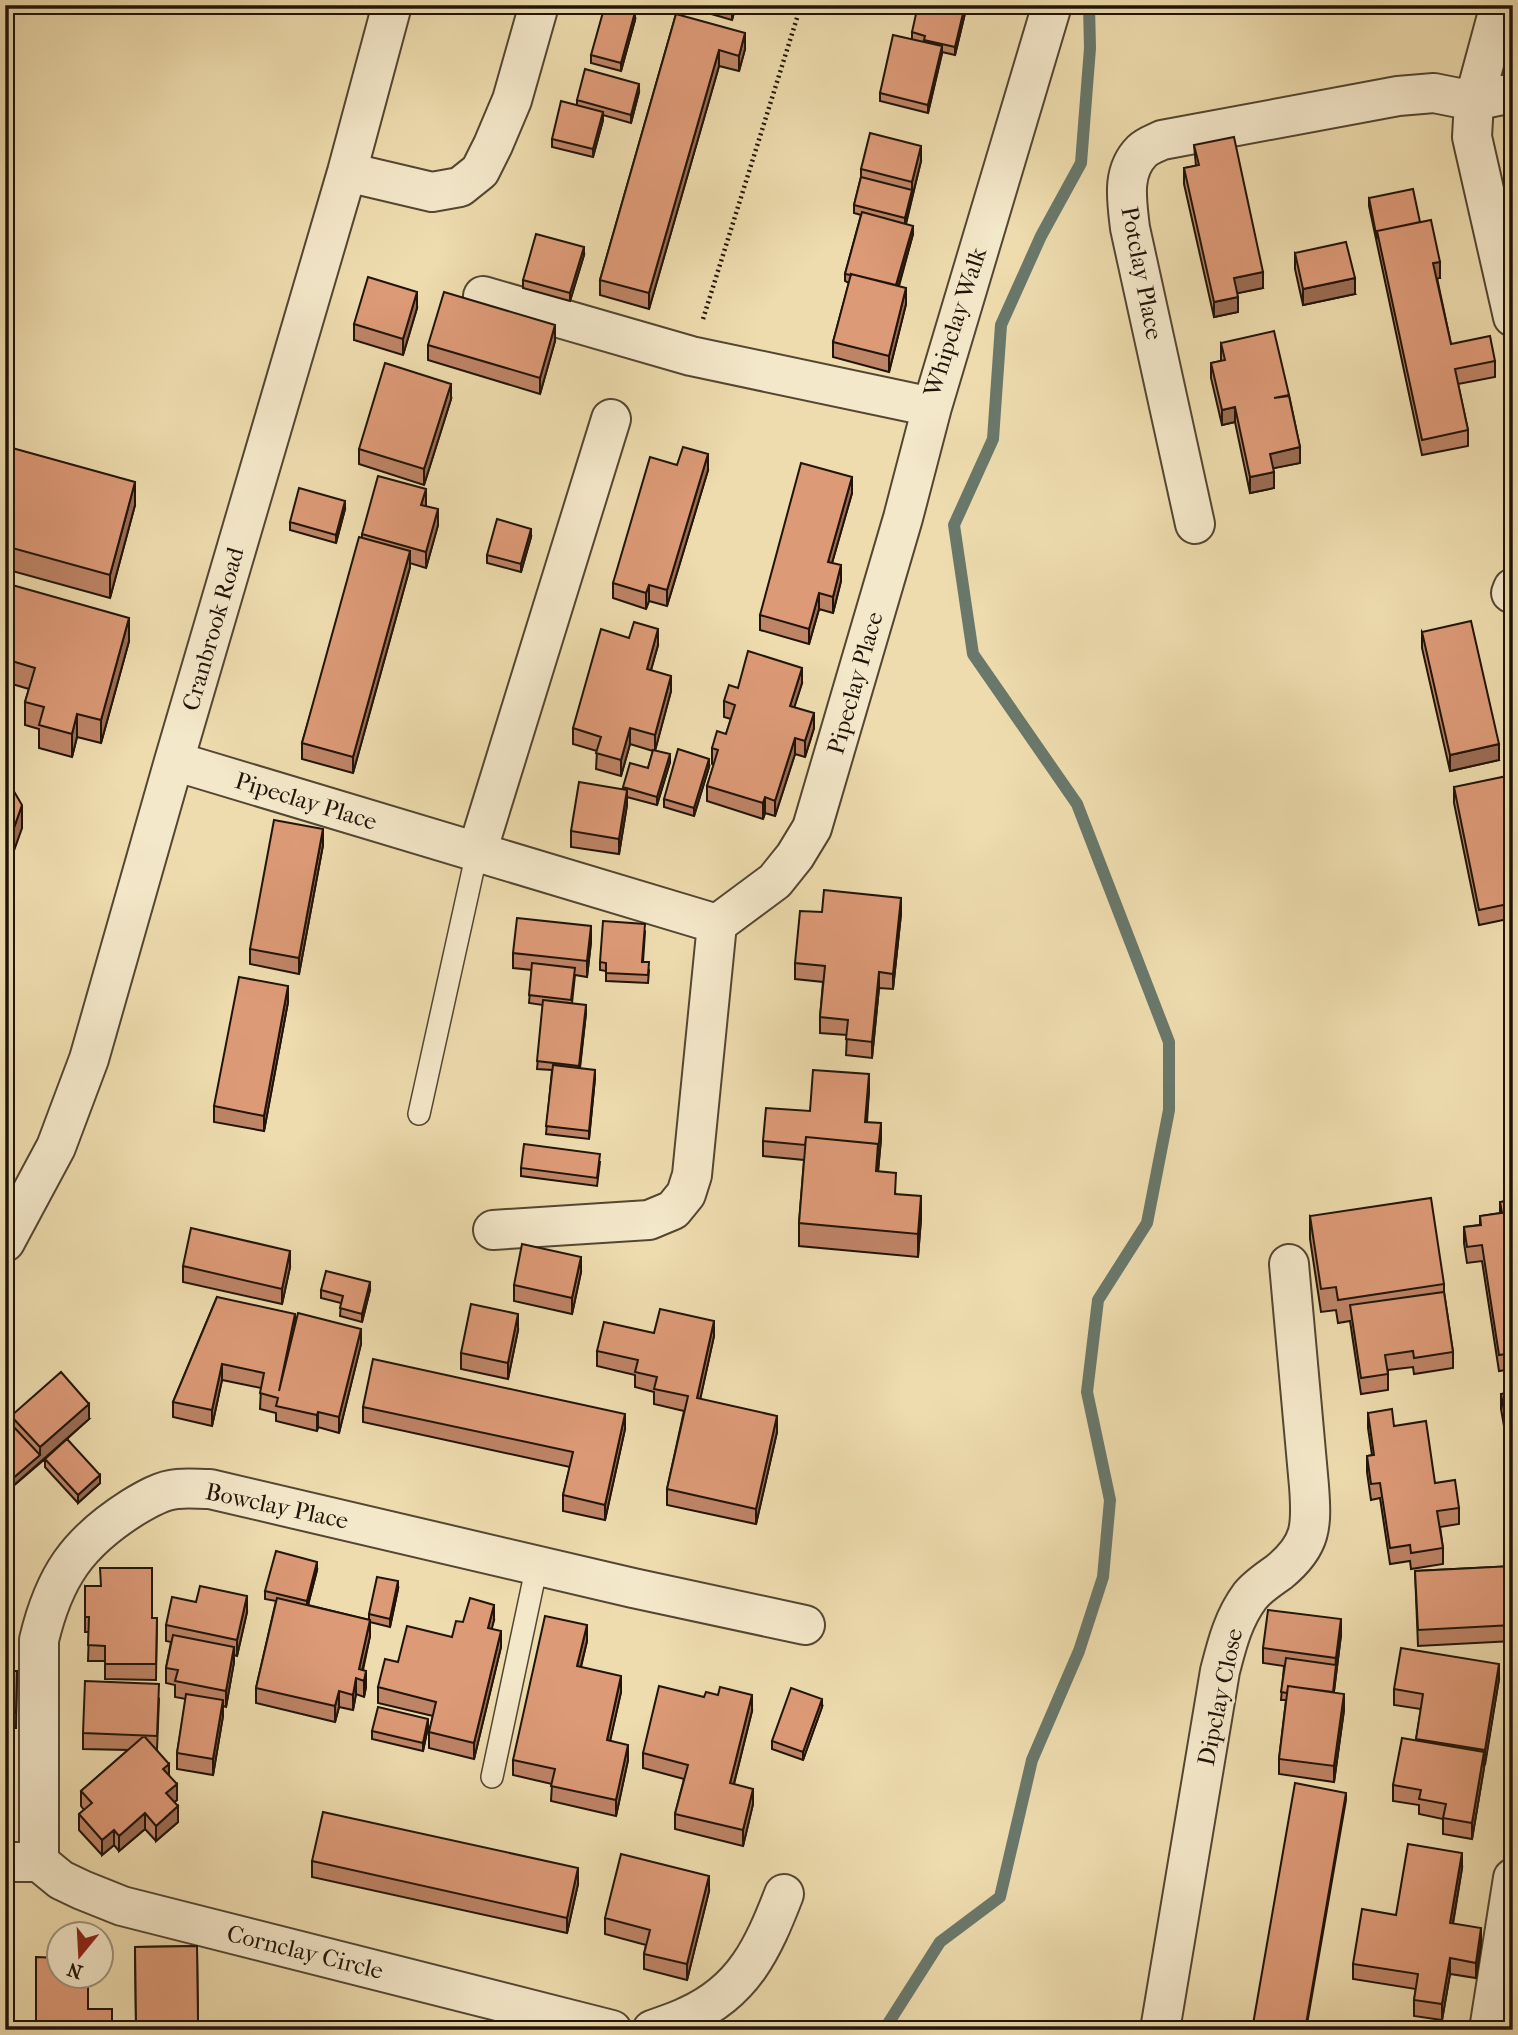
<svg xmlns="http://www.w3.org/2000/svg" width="1518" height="2035" font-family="'IM FELL French Canon',serif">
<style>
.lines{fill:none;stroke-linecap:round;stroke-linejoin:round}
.stream{stroke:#69786b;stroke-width:12}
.lane-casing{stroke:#544632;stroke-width:24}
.street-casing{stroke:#544632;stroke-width:42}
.path{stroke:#201409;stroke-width:4.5;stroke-dasharray:2 3.5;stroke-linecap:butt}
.lane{stroke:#f4e8ca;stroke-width:21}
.street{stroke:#f4e8ca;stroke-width:38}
.wall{fill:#be8466;stroke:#201409;stroke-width:2}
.shaded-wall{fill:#9b6c53;stroke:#201409;stroke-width:2}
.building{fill:#dd9a77;stroke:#201409;stroke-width:2}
.labels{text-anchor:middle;stroke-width:6;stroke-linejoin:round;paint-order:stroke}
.street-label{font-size:24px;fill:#201409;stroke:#f4e8ca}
</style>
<rect width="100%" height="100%" fill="#eedcae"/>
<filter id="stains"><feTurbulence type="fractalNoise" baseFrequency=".00286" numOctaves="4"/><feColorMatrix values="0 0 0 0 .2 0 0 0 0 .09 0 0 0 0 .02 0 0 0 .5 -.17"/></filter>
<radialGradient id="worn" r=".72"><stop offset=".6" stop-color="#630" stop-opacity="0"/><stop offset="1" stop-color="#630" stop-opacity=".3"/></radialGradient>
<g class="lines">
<path class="stream" d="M884,2030L940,1942L1000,1897L1032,1760L1079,1651L1103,1577L1110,1500L1087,1392L1098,1300L1147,1223L1169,1110V1042L1077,804L973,654L954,525L993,439L1001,325L1041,236L1081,163L1090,48L1089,5"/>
<g class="lane-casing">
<path id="lane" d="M419,1114L477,852
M492,1777L537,1565"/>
</g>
<g class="street-casing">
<path id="street" d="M1500,5L1474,101L1472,137L1513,317
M347,172L432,192L460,187L480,171L493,145L512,100L539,5
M483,296L691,356L932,407L1052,5
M1195,524L1130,228C1127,201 1121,172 1142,151C1147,146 1156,143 1162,140L1398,96L1434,93L1474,101L1513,93
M1511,593L1513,588
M174,761L717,924L775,881L795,856L812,828L903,518L932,407
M477,852L611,419
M493,1230L649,1220L673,1210L686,1194L692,1175L717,924
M5,1242L56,1147L89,1059L174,761L347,172L392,5
M5,1862H39L61,1880L82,1890L122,1906L612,2030
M39,1862V1640C54,1577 77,1543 132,1508C145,1500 162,1490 177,1489C188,1488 199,1489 210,1489L633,1588L805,1625
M652,2030C664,2025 677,2022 688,2016C744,1991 763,1948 784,1894
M1160,2030L1220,1671C1227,1644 1233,1619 1250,1596C1257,1587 1269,1579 1279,1572C1312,1545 1312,1526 1309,1486L1289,1264
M1489,2030L1513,1878"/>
</g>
<path class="path" d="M703,319L801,5"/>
<use href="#lane" class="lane"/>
<use href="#street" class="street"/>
</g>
<path class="wall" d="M680,5H736L732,20Z
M967,5L955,55L942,52L928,113L880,101V93L912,39V32Z
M676,14L745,49L739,71L719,66L649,309L600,295V280Z
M635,20L621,71L591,63V55Z
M639,92L631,123L603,115V120L593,157L552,147V139L577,106V100Z
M1194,145L1263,288L1237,293L1238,312L1214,317L1184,184V168L1196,166Z
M921,161L906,224L913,234L899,286L906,304L889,372L833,357V342L849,283L845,281V274L861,215L854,213V205L861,177V169Z
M1369,198L1420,222L1440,278H1437L1451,344L1495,361V377L1458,384L1468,430V446L1422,455L1369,206Z
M1295,253L1355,294L1303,305L1295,269Z
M584,255L570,301L523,288V280Z
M417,308L403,355L354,340V324Z
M555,341L540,394L428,360V345Z
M1221,343L1289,395L1300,447V463L1273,468L1274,488L1250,493L1235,422L1222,425L1211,378V363L1221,361Z
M451,399L424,485L359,464V449Z
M5,446L135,505L110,598L5,569Z
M677,465L708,470L667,606L649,601L646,609L613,598V583Z
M852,493L832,563L841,581L833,613L819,609L809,644L760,630V615Z
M426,506L438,525L426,568L410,563V567L353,773L302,759V743L362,538V534Z
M345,509L336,543L290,530V522Z
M531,537L521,572L487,563V555Z
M5,583L129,641L101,743L77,737L72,757L39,748V729L25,725V702L29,689L5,682Z
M1422,632L1499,760L1450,771L1422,648Z
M629,638L658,645L651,670L671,691L655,750L670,762L657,805L627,797V805L619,854L571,847V831L648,768L653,751L630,744L621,776L596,769L597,751L573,744V728Z
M802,683L794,707L814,728L805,757L795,754L775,816L765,813L763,819L707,801V786L714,765L712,764V748L726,734L731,719L724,717V701L738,688Z
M709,767L694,816L664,807V799Z
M1454,787L1513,804V918L1479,925L1454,803Z
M323,845L299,974L250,964V949Z
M822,912L901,914L893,989L879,988L872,1058L846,1055L847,1035L820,1033V1017L823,982L795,979V963Z
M645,932L643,962L649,970L648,983L606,981V971L600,970V962Z
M591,942L587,977L575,975L572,1003L586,1013L580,1068L595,1078L589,1139L546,1134L552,1070L537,1069L543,1005L529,1003L532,970L513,968V953Z
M288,1002L264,1131L214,1122V1106Z
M869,1090L867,1122L881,1139L878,1171L896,1194L921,1219L918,1257L799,1246V1223L804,1160L763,1156V1141L810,1111Z
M600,1162L597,1186L521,1176V1168Z
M1513,1200V1369L1499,1371L1482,1261L1467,1263L1464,1243V1227L1480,1225V1216L1500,1213V1202Z
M1310,1216L1444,1284V1292L1453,1352V1368L1414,1374L1413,1367L1388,1370V1390L1361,1394L1350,1321L1338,1323L1336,1310L1321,1312L1310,1239Z
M183,1266L290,1267L282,1304L183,1282Z
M581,1272L572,1314L514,1301V1285Z
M321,1290H370L362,1322L340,1316L341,1303L321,1298Z
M217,1297L295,1327L361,1344L339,1433L318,1427L317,1431L276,1421V1413L260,1409L261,1388L222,1380L212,1426L173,1417V1402Z
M518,1330L508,1379L461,1369V1353Z
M654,1333L714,1336L700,1399L777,1432L756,1524L667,1505V1489L684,1411L654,1404V1392L635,1387V1375L597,1366V1351Z
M1513,1392V1477L1501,1409V1394Z
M363,1407L625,1429L605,1520L563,1511V1495L570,1467L363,1422Z
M1368,1413L1394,1426L1435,1483L1459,1508V1524L1440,1527L1443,1548V1564L1411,1569L1410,1561L1390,1564L1380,1498L1371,1500L1367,1472V1456L1372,1455L1368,1428Z
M11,1416L89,1419L67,1439L100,1483L78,1503L45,1467V1459L5,1493V1429L11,1424Z
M1513,1566V1641L1418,1646L1415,1571Z
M317,1570L308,1605L369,1620V1614L398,1589L390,1627L370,1622V1636L363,1670L366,1687L364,1697L356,1694L353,1710L339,1707L335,1722L256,1703V1688L276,1601L265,1599V1591Z
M85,1586L152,1618H157L156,1680L105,1679V1661H88L89,1632H85Z
M247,1612L237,1656L234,1655V1662L226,1707L223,1706V1716L213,1775L177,1769V1753L186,1699L175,1697V1685L166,1683V1668L171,1642L166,1641V1625Z
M494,1620L491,1629L501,1647L474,1759L429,1748V1732L433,1716L378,1703V1687L398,1662L452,1637L463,1622Z
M1341,1635L1334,1692L1344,1710L1334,1782L1279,1774V1759L1286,1700H1281L1284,1666L1263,1663V1648Z
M587,1641L581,1667L621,1692L610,1740L628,1760L616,1816L551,1801L552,1784L513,1775V1760Z
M5,1671H17L16,1728H5Z
M1499,1679L1472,1839L1443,1834V1819L1419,1814V1805L1393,1801V1785L1416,1740L1421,1709L1394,1705V1689Z
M159,1699L157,1750L169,1775L177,1800L174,1802L178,1822L156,1841L145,1829L119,1851L114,1845L102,1855L79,1830V1814L84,1810L81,1806V1791L128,1750L83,1749V1733Z
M822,1707L803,1760L772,1749V1741Z
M752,1711L734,1784L753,1804L743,1846L675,1829V1814L684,1779L643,1768V1753Z
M428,1727L423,1751L372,1739V1731Z
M312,1861L578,1884L567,1933L312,1877Z
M1462,1868L1453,1924L1481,1944L1476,1978L1450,1974L1442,2020L1414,2016V2000L1416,1989L1353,1979V1964L1396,1915Z
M709,1891L687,1980L644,1969V1954L646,1945L605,1934V1918Z
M5,1935H13L12,2030H5Z
M197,1946L198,2030H136L135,1947Z"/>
<path class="shaded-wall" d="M732,5H736L732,20Z
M965,5H967L955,55V47Z
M635,12V20L621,71V63Z
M745,33V49L739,71V56Z
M942,46V54L928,113V105Z
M719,50V66L649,309V293Z
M639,84V92L631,123V115Z
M603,112V120L593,157V149Z
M921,146V161L905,226V218L912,190V182Z
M10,169V177L5,193V185Z
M913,226V234L896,295V287Z
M584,247V255L570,301V293Z
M1440,262V278L1433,279V263Z
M1263,272V288L1234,294V278Z
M1355,278V294L1303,305V289Z
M906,288V304L889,372V356Z
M417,292V308L403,355V339Z
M1238,297V312L1214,317V302Z
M555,325V341L540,394V378Z
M451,384V399L424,485V469Z
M1235,407V422L1222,425V410Z
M1300,447V463L1270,469V454Z
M708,454V470L667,606V590Z
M1274,472V488L1250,493V477Z
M852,477V493L828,577V562Z
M135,482V505L110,598V575Z
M426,489V505L421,520V505Z
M345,501V509L336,543V535Z
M438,509V525L426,568V552Z
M531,529V537L521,572V564Z
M410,551V567L353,773V757Z
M841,565V581L833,613V597Z
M649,585V601L646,609V593Z
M819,593V609L809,644V629Z
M129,618V641L101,743V720Z
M658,629V645L647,684V669Z
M802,668V683L790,721V706Z
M671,676V691L655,751V735Z
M814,713V728L805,757V741Z
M77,714V737L72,757V734Z
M630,728V744L621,776V760Z
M795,738V754L775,816V801Z
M1499,744V760L1450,771V755Z
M670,754V762L657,805V797Z
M709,759V767L694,816V808Z
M627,790V805L619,854V839Z
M765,797V813L763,819V803Z
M22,805V828L5,876V853Z
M323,829V845L299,974V958Z
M901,898V914L893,989V974Z
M591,926V942L587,977V961Z
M879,972V988L872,1058V1042Z
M288,986V1002L264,1131V1116Z
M586,1005V1013L579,1074V1066Z
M595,1070V1078L589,1139V1131Z
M869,1074V1090L865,1137V1122Z
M881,1123V1139L876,1194L878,1144Z
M921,1196V1219L918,1257V1234Z
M290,1251V1267L282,1304V1289Z
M581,1257V1272L572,1314V1298Z
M370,1282V1290L362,1322V1314Z
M295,1314V1330L279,1391Z
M518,1314V1330L508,1379V1363Z
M714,1321V1336L697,1414V1398Z
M361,1329V1344L339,1433V1417Z
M222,1364V1380L212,1426V1410Z
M89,1404V1419L5,1493V1485L40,1455V1447Z
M318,1412V1427L317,1431V1415Z
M625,1414V1429L605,1520V1505Z
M777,1416V1432L756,1524V1509Z
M100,1475V1483L78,1503V1495Z
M317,1562V1570L307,1609V1601Z
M398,1581V1589L390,1627V1619Z
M247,1596V1612L237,1656V1640Z
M494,1605V1620L488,1644V1628Z
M1341,1619V1635L1332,1706L1336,1658Z
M370,1620V1636L360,1680L359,1669Z
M587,1625V1641L577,1682V1666Z
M501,1631V1647L474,1759V1743Z
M234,1647V1662L226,1707V1691Z
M1499,1664V1679L1485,1765V1750Z
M366,1671V1687L364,1697V1681Z
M621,1676V1692L607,1755V1740Z
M356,1678V1694L353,1710V1695Z
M339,1691V1707L335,1722V1706Z
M1344,1694V1710L1334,1782V1766Z
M752,1695V1711L730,1799V1783Z
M822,1699V1707L803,1760V1752Z
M223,1700V1716L213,1775V1759Z
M428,1719V1727L423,1751V1743Z
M628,1745V1760L616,1816V1800Z
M1484,1752V1768L1472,1839V1823Z
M169,1764V1780L163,1769Z
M177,1784V1800L166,1809V1793Z
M753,1789V1804L743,1846V1830Z
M1346,1793V1800L1306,2030H1305Z
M178,1806V1822L156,1841V1826Z
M145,1813V1829L119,1851V1836Z
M114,1830V1845L102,1855V1840Z
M1462,1853V1868L1450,1939V1923Z
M578,1868V1884L567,1933V1918Z
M709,1876V1891L687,1980V1964Z
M1481,1928V1944L1476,1978V1963Z
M1450,1958V1974L1442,2020V2004Z"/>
<path class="building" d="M605,5H612L635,12L621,63L591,55Z
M918,5H965L955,47L924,40L925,36L912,32Z
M676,14L745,33L739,56L719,50L649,293L600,280Z
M893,35L942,46L928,105L880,93Z
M585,69L639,84L631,115L577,100Z
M561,101L603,112L593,149L552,139Z
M870,133L921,146L912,182L861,169Z
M1234,137L1263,272L1234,278L1238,297L1214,302L1184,168L1199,165L1194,145Z
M5,167L10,169L5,185Z
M861,177L912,190L905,218L854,205Z
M1413,189L1420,222L1377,231V239L1369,198Z
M862,212L913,226L896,285L851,274V275L845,274Z
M1431,220L1440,262L1433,263L1451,344L1490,336L1495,361L1455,369L1468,430L1422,440L1377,231Z
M536,234L584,247L570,293L523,280Z
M1346,242L1355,278L1303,289L1295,253Z
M851,274L906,288L889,356L833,342Z
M368,277L417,292L403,339L354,324Z
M444,292L555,325L540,378L428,345Z
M1274,331L1289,395L1274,398L1289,396L1300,447L1270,454L1274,472L1250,477L1235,407L1222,410L1211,363L1225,360L1221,343Z
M385,363L451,384L424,469L359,449Z
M5,446L135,482L110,575L5,546Z
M683,447L708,454L667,590L649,585L646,593L613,583L650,457L677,465Z
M801,463L852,477L828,562L841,565L833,597L819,593L809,629L760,615Z
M378,476L426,489L421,505L438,509L426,552L362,534Z
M299,488L345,501L336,535L290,522Z
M497,519L531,529L521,564L487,555Z
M359,537L410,551L353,757L302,743Z
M5,583L129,618L101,720L77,714L72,734L39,725L44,707L25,702L35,668L5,659Z
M1471,621L1499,744L1450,755L1422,632Z
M634,622L658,629L647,669L671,676L655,735L630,728L621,760L596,753L601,737L573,728L601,629L629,638Z
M748,651L802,668L790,706L814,713L805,741L795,738L775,801L765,797L763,803L707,786L718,750L712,748L717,731L726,734L735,705L724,701L729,685L738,688Z
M678,749L709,759L694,808L664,799Z
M653,750L670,754L657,797L623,787L630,763L648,768Z
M5,776L22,805L5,853Z
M1507,776L1513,804V903L1479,910L1454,787Z
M579,782L627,790L619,839L571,831Z
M274,820L323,829L299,958L250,949Z
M824,890L901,898L893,974L879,972L872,1042L846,1039L848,1020L820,1017L825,966L795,963L800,911L822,912Z
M517,918L591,926L587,961L513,953Z
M603,921L645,924L642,962H649L648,975L606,973V963L600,962Z
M532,963L575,968L571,1000L529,995Z
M239,977L288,986L264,1116L214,1106Z
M543,1000L586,1005L579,1066L537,1061Z
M553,1065L595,1070L589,1131L546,1126Z
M813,1070L869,1074L865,1122L881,1123L878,1151V1144L806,1137L805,1145L763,1141L766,1108L810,1111Z
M806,1137L878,1144L876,1171L896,1173L895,1194L921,1196L918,1234L799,1223Z
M524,1144L600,1154L597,1178L521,1168Z
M1431,1198L1444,1284L1338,1300L1336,1287L1321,1289L1310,1216Z
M1513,1200V1353L1499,1355L1482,1245L1467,1247L1464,1227L1481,1225L1480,1216L1502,1213L1500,1202Z
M191,1228L290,1251L282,1289L183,1266Z
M522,1244L581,1257L572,1298L514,1285Z
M326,1271L370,1282L362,1314L340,1308L343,1296L321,1290Z
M1444,1292L1453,1352L1414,1358L1413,1351L1385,1355L1388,1374L1361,1378L1350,1305Z
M217,1297L295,1314L279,1391L298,1313L361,1329L339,1417L318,1412L317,1415L276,1406L278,1398L260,1393L264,1373L222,1364L212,1410L173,1402Z
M471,1304L518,1314L508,1363L461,1353Z
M660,1309L714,1321L697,1398L777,1416L756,1509L667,1489L688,1396L654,1389L657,1377L635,1372L638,1360L597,1351L604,1322L654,1333Z
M373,1359L625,1414L605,1505L563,1495L573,1452L363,1407Z
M61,1372L89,1404L40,1447L11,1416Z
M1513,1392V1462L1501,1394Z
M1392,1409L1394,1426L1426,1421L1435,1483L1455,1480L1459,1508L1437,1511L1443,1548L1411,1553L1410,1545L1390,1548L1380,1483L1371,1484L1367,1456L1374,1455L1368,1413Z
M11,1424L40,1455L5,1485V1429Z
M67,1439L100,1475L78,1495L45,1459Z
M276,1551L317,1562L307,1601L265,1591Z
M1513,1566V1625L1418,1630L1415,1571Z
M100,1568H152V1618H157L156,1664H105V1646L88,1645L89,1617H85V1586H101Z
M377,1577L398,1581L390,1619L369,1614Z
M200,1586L247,1596L237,1640L166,1625L172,1597L196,1602Z
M277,1598L370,1620L359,1669L366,1671L364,1681L356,1678L353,1695L339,1691L335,1706L256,1688Z
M470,1598L494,1605L488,1628L501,1631L474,1743L429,1732L436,1702L378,1687L385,1659L398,1662L407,1626L452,1637L456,1621L463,1622Z
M1268,1610L1341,1619L1336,1658L1263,1648Z
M545,1616L587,1625L577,1666L621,1676L607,1740L628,1745L616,1800L551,1786L555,1769L513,1760Z
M173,1635L234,1647L226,1691L175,1681L178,1670L166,1668Z
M1401,1648L1499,1664L1485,1750L1416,1739L1423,1694L1394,1689Z
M1286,1658L1336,1665L1333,1692L1288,1686L1287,1693L1281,1692Z
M5,1671H17L16,1713L5,1712Z
M85,1681L159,1684L157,1736L83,1733Z
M659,1686L704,1697L706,1692L718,1695L720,1687L752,1695L730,1783L753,1789L743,1830L675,1814L688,1765L643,1753Z
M1288,1686L1344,1694L1334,1766L1279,1759Z
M791,1688L822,1699L803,1752L772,1741Z
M186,1694L223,1700L213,1759L177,1753Z
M378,1707L428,1719L423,1743L372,1731Z
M144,1736L169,1764L163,1769L177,1784L166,1793L178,1806L156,1826L145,1813L119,1836L114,1830L102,1840L79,1814L92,1803L81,1791Z
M1402,1738L1484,1752L1472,1823L1443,1818L1446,1804L1419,1799L1421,1790L1393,1785Z
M1295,1783L1346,1793L1305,2030H1252Z
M323,1812L578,1868L567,1918L312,1861Z
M1408,1844L1462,1853L1450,1923L1481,1928L1476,1963L1450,1958L1442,2004L1414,2000L1418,1974L1353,1964L1362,1909L1396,1915Z
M621,1854L709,1876L687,1964L644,1954L650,1930L605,1918Z
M5,1935H13L12,2018H5Z
M197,1946L198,2021H136L135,1947Z
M36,1957L60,1958V1976H88V2009H112V2030H36Z"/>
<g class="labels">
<g class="street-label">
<text transform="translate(1142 273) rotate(79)" y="8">Potclay Place</text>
<text transform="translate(955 322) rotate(-72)" y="8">Whipclay Walk</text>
<text transform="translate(213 629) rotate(-74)" y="8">Cranbrook Road</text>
<text transform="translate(855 683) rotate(-74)" y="8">Pipeclay Place</text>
<text transform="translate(306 801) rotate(17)" y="8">Pipeclay Place</text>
<text transform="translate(277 1506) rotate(12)" y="8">Bowclay Place</text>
<text transform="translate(1220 1697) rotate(-78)" y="8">Dipclay Close</text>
<text transform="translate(305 1952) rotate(14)" y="8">Cornclay Circle</text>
</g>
</g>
<rect width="1518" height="2035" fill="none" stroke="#eedcae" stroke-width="28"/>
<rect x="7" y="7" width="1504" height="2021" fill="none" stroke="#201409" stroke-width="3.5"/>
<rect x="14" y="14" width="1490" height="2007" fill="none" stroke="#201409" stroke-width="2"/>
<g transform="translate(80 1955) rotate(198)"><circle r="33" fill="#f4e8ca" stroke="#9f937d" stroke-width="2"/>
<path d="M0-5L12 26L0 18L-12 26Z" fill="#8f2418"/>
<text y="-10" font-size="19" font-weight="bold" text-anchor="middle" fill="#201409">N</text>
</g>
<rect width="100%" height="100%" filter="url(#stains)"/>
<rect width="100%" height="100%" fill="url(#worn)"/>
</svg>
